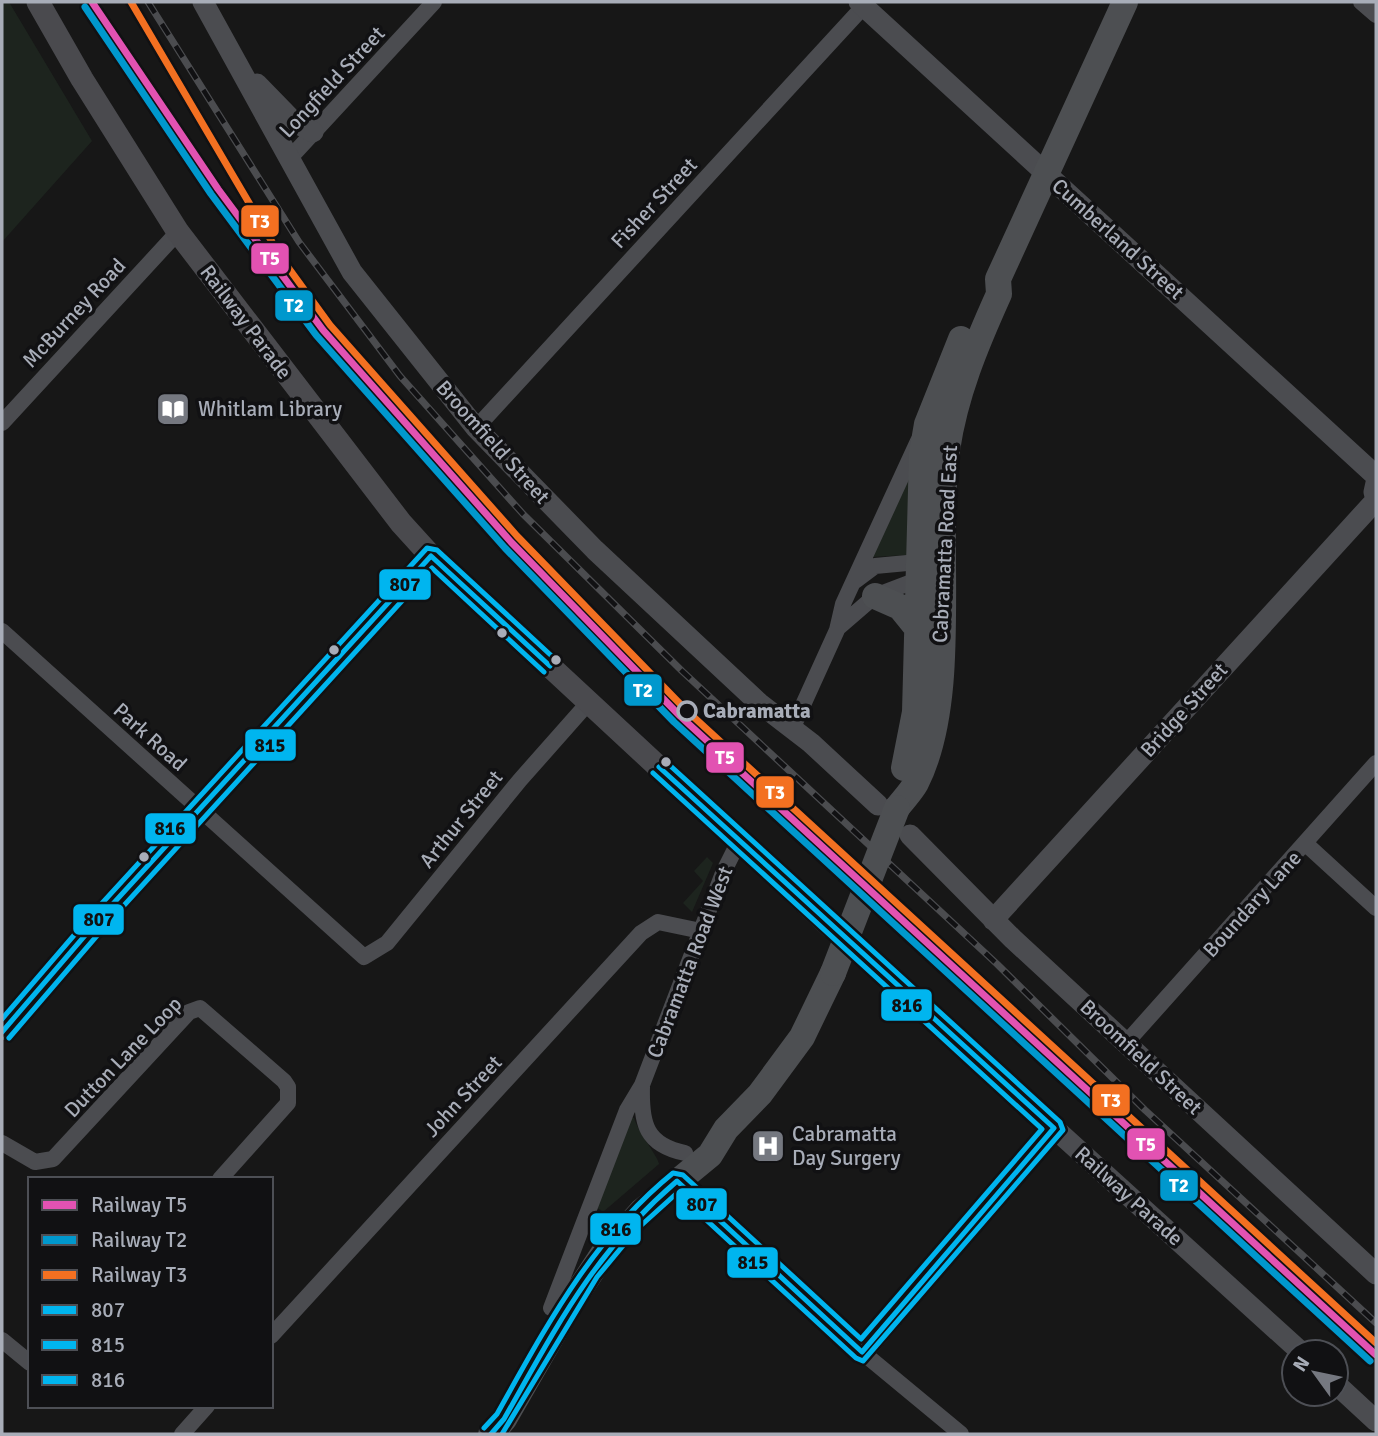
<svg xmlns="http://www.w3.org/2000/svg" width="1378" height="1436" font-family="Signika,sans-serif">
<style>
.green{fill:#1d241e}
.lines{fill:none;stroke-linecap:round;stroke-linejoin:round}
.minor{stroke:#4b4c50;stroke-width:16}
.tertiary{stroke:#4b4c50;stroke-width:21}
.secondary{stroke:#4a4a4e;stroke-width:23}
.primary{stroke:#4d4f52;stroke-width:26}
.rail-casing{stroke:#4b4c4f;stroke-width:7}
.rail{stroke:#111113;stroke-width:4.5;stroke-dasharray:13;stroke-linecap:butt}
.primary-bridge{stroke:#4d4f52;stroke-width:26}
.bus-1-casing{stroke:#111113;stroke-width:10}
.bus-2-casing{stroke:#111113;stroke-width:10}
.bus-3-casing{stroke:#111113;stroke-width:10}
.bus-1{stroke:#00b5ef;stroke-width:5}
.bus-2{stroke:#00b5ef;stroke-width:5}
.bus-3{stroke:#00b5ef;stroke-width:5}
.rail-1-casing{stroke:#111113;stroke-width:12}
.rail-2-casing{stroke:#111113;stroke-width:12}
.rail-3-casing{stroke:#111113;stroke-width:12}
.rail-1{stroke:#e252b2;stroke-width:7}
.rail-2{stroke:#0098cd;stroke-width:7}
.rail-3{stroke:#f37021;stroke-width:7}
.bus-dot{fill:#a8adb8;stroke:#111113;stroke-width:2.5}
.stop-dot{fill:#111113;stroke:#a8adb8;stroke-width:3.5}
.labels{text-anchor:middle;stroke-width:7;stroke-linejoin:round;paint-order:stroke}
.street-label{font-size:21px;fill:#a8adb8;stroke:#111113}
.poi-label{font-size:21px;fill:#a8adb8;stroke:#111113;text-anchor:start}
.stop-label{font-size:21px;font-weight:bold;fill:#a8adb8;stroke:#111113;text-anchor:start}
.line-badge{stroke:#111113;stroke-width:2.5}
.badge-label{font-size:19px;text-anchor:middle;font-weight:bold;fill:#fff}
.pale-badge-label{font-size:19px;text-anchor:middle;font-weight:bold;fill:#111}
</style>
<rect width="100%" height="100%" fill="#171717"/>
<path class="green" d="M2,2H9L92,141L2,242Z
M911,466L907,555L872,557Z
M707,857L713,863L692,912L683,903L703,881L694,871Z
M628,1118H634C638,1132 659,1158 659,1164L603,1212L595,1206Z"/>
<g class="lines">
<path class="minor" d="M1361,2L1376,15
M289,159L434,2
M2,423L178,232
M476,428L864,6
M855,581L875,566L918,562
M838,628L875,596L917,580
M2,631L364,957L387,943L520,780L589,702
M793,727L837,630L843,604L918,441
M1306,844L1376,908
M2,1032L100,918L431,556
M1126,1043L1376,763
M642,1087C641,1124 646,1145 685,1153
M2,1143L35,1162L53,1159L189,1012L200,1008L284,1081L288,1087V1103L220,1179
M551,1308L627,1110L642,1085L723,873L739,841
M271,1336L641,933L658,922L701,931
M2,1340L30,1363
M862,1352L961,1434
M182,1434L207,1406"/>
<path class="tertiary" d="M203,2L352,272L476,428L595,550L759,703L811,743L878,805
M859,2L1376,476
M257,84L293,121L313,132
M910,835L1013,939L1376,1274
M993,920L1376,500L1374,492L1376,483
M1054,1128L1301,1352
M1336,1384L1376,1421"/>
<path class="secondary" d="M38,2L82,79L178,232L401,523L431,556L831,927
M677,1181L862,1352L1054,1128L865,956"/>
<path class="primary" d="M875,596L900,607L917,628
M904,768L915,712L922,453L927,424L961,339
M897,808C903,800 911,792 916,783C960,696 934,547 947,450C955,395 976,345 999,294L998,279L1125,2
M491,1434L504,1419L572,1301L603,1254L642,1211L710,1155L726,1129L760,1094L802,1037L833,973"/>
<g class="rail-casing">
<path id="rail" d="M148,2L299,242L400,376L523,514L682,671L997,964L1145,1110L1376,1323"/>
</g>
<use href="#rail" class="rail"/>
<path class="primary-bridge" d="M833,973L897,808"/>
<g class="bus-1-casing">
<path id="bus-1" d="M2,1032L100,918L431,556L550,666
M491,1434L504,1419C557,1326 594,1252 677,1181L862,1352L1054,1128L659,767"/>
</g>
<g class="bus-2-casing">
<path id="bus-2" d="M9,1038L107,924L432,568L544,672
M502,1434L597,1277L636,1230L677,1193L856,1358L863,1361L1063,1130L1060,1122L665,761"/>
</g>
<g class="bus-3-casing">
<path id="bus-3" d="M2,1019L94,912L427,548L437,550L556,660
M484,1428L497,1414C547,1325 592,1239 673,1173L683,1175L861,1339L1042,1129L653,773"/>
</g>
<use href="#bus-1" class="bus-1"/>
<use href="#bus-2" class="bus-2"/>
<use href="#bus-3" class="bus-3"/>
<g class="rail-1-casing">
<path id="rail-1" d="M92,2L218,189L323,330L511,542L680,716L1376,1355"/>
</g>
<g class="rail-2-casing">
<path id="rail-2" d="M85,7L211,194L316,335L505,548L674,722L1370,1361"/>
</g>
<g class="rail-3-casing">
<path id="rail-3" d="M131,2L282,259L330,325L517,536L686,710L1376,1343"/>
</g>
<use href="#rail-1" class="rail-1"/>
<use href="#rail-2" class="rail-2"/>
<use href="#rail-3" class="rail-3"/>
</g>
<defs>
<g id="library-square" transform="scale(1.75)"><rect x="-9" y="-9" width="18" height="18" rx="4" fill="#757880" stroke="#111113"/><path d="M-6-4Q-3-5.5-.7-3.5V5Q-3 3-6 4ZM6-4Q3-5.5 .7-3.5V5Q3 3 6 4Z" fill="#fff"/></g>
<g id="hospital-square" transform="scale(1.75)"><rect x="-9" y="-9" width="18" height="18" rx="4" fill="#757880" stroke="#111113"/><path d="M-5-5h3v3.5h4V-5h3V5h-3V1.5h-4V5h-3Z" fill="#fff"/></g>
</defs>
<g fill-rule="evenodd">
<use href="#library-square" x="173" y="409"/>
<use href="#hospital-square" x="768" y="1146"/>
</g>
<g class="bus-dot">
<circle cx="502" cy="633" r="6"/>
<circle cx="334" cy="650" r="6"/>
<circle cx="556" cy="660" r="6"/>
<circle cx="666" cy="762" r="6"/>
<circle cx="144" cy="857" r="6"/>
</g>
<circle class="stop-dot" cx="687" cy="711" r="9"/>
<g class="labels">
<g class="street-label">
<text transform="translate(332 82) rotate(-47)" y="7">Longfield Street</text>
<text transform="translate(654 203) rotate(-47)" y="7">Fisher Street</text>
<text transform="translate(1118 239) rotate(42)" y="7">Cumberland Street</text>
<text transform="translate(74 313) rotate(-47)" y="7">McBurney Road</text>
<text transform="translate(246 322) rotate(53)" y="7">Railway Parade</text>
<text transform="translate(493 442) rotate(48)" y="7">Broomfield Street</text>
<text transform="translate(945 544) rotate(-87)" y="7">Cabramatta Road East</text>
<text transform="translate(1184 710) rotate(-48)" y="7">Bridge Street</text>
<text transform="translate(150 737) rotate(42)" y="7">Park Road</text>
<text transform="translate(461 819) rotate(-51)" y="7">Arthur Street</text>
<text transform="translate(1252 904) rotate(-48)" y="7">Boundary Lane</text>
<text transform="translate(690 962) rotate(-69)" y="7">Cabramatta Road West</text>
<text transform="translate(123 1057) rotate(-46)" y="7">Dutton Lane Loop</text>
<text transform="translate(1141 1057) rotate(43)" y="7">Broomfield Street</text>
<text transform="translate(463 1096) rotate(-47)" y="7">John Street</text>
<text transform="translate(1129 1196) rotate(42)" y="7">Railway Parade</text>
</g>
<g class="poi-label">
<text x="198" y="416">Whitlam Library</text>
<text x="792" y="1141">Cabramatta<tspan x="792" dy="24">Day Surgery</tspan></text>
</g>
<g class="stop-label">
<text x="703" y="718">Cabramatta</text>
</g>
</g>
<g class="line-badge">
<rect x="240" y="204" width="40" height="34" rx="7" fill="#f37021"/>
<rect x="250" y="242" width="40" height="33" rx="7" fill="#e252b2"/>
<rect x="274" y="289" width="40" height="33" rx="7" fill="#0098cd"/>
<rect x="378" y="568" width="54" height="33" rx="7" fill="#00b5ef"/>
<rect x="623" y="673" width="40" height="34" rx="7" fill="#0098cd"/>
<rect x="244" y="728" width="53" height="34" rx="7" fill="#00b5ef"/>
<rect x="705" y="741" width="40" height="33" rx="7" fill="#e252b2"/>
<rect x="755" y="775" width="40" height="34" rx="7" fill="#f37021"/>
<rect x="144" y="812" width="53" height="33" rx="7" fill="#00b5ef"/>
<rect x="72" y="903" width="53" height="33" rx="7" fill="#00b5ef"/>
<rect x="880" y="988" width="53" height="34" rx="7" fill="#00b5ef"/>
<rect x="1091" y="1083" width="40" height="34" rx="7" fill="#f37021"/>
<rect x="1126" y="1127" width="40" height="34" rx="7" fill="#e252b2"/>
<rect x="1159" y="1169" width="40" height="33" rx="7" fill="#0098cd"/>
<rect x="675" y="1187" width="53" height="34" rx="7" fill="#00b5ef"/>
<rect x="589" y="1212" width="53" height="34" rx="7" fill="#00b5ef"/>
<rect x="726" y="1246" width="53" height="33" rx="7" fill="#00b5ef"/>
</g>
<g class="badge-label">
<text x="260" y="228">T3</text>
<text x="270" y="265">T5</text>
<text x="294" y="312">T2</text>
<text x="643" y="697">T2</text>
<text x="725" y="764">T5</text>
<text x="775" y="799">T3</text>
<text x="1111" y="1107">T3</text>
<text x="1146" y="1151">T5</text>
<text x="1179" y="1192">T2</text>
</g>
<g class="pale-badge-label">
<text x="405" y="591">807</text>
<text x="270" y="752">815</text>
<text x="170" y="835">816</text>
<text x="99" y="926">807</text>
<text x="907" y="1012">816</text>
<text x="702" y="1211">807</text>
<text x="616" y="1236">816</text>
<text x="753" y="1269">815</text>
</g>
<rect width="1378" height="1436" fill="none" stroke="#a8adb8" stroke-width="7"/>
<rect x="28" y="1177" width="245" height="231" fill="#111113" stroke="#4d4f55" stroke-width="2"/>
<rect x="42" y="1200" width="35" height="10" fill="#e252b2" stroke="#4d4f55" stroke-width="2"/>
<text x="91" y="1212" font-size="21" fill="#a8adb8">Railway T5</text>
<rect x="42" y="1235" width="35" height="10" fill="#0098cd" stroke="#4d4f55" stroke-width="2"/>
<text x="91" y="1247" font-size="21" fill="#a8adb8">Railway T2</text>
<rect x="42" y="1270" width="35" height="10" fill="#f37021" stroke="#4d4f55" stroke-width="2"/>
<text x="91" y="1282" font-size="21" fill="#a8adb8">Railway T3</text>
<rect x="42" y="1305" width="35" height="10" fill="#00b5ef" stroke="#4d4f55" stroke-width="2"/>
<text x="91" y="1317" font-size="21" fill="#a8adb8">807</text>
<rect x="42" y="1340" width="35" height="10" fill="#00b5ef" stroke="#4d4f55" stroke-width="2"/>
<text x="91" y="1352" font-size="21" fill="#a8adb8">815</text>
<rect x="42" y="1375" width="35" height="10" fill="#00b5ef" stroke="#4d4f55" stroke-width="2"/>
<text x="91" y="1387" font-size="21" fill="#a8adb8">816</text>
<g transform="translate(1315 1373) rotate(303)"><circle r="33" fill="#111113" stroke="#4d4f55" stroke-width="2"/>
<path d="M0-5L12 26L0 18L-12 26Z" fill="#757880"/>
<text y="-10" font-size="19" font-weight="bold" text-anchor="middle" fill="#a8adb8">N</text>
</g>
</svg>
